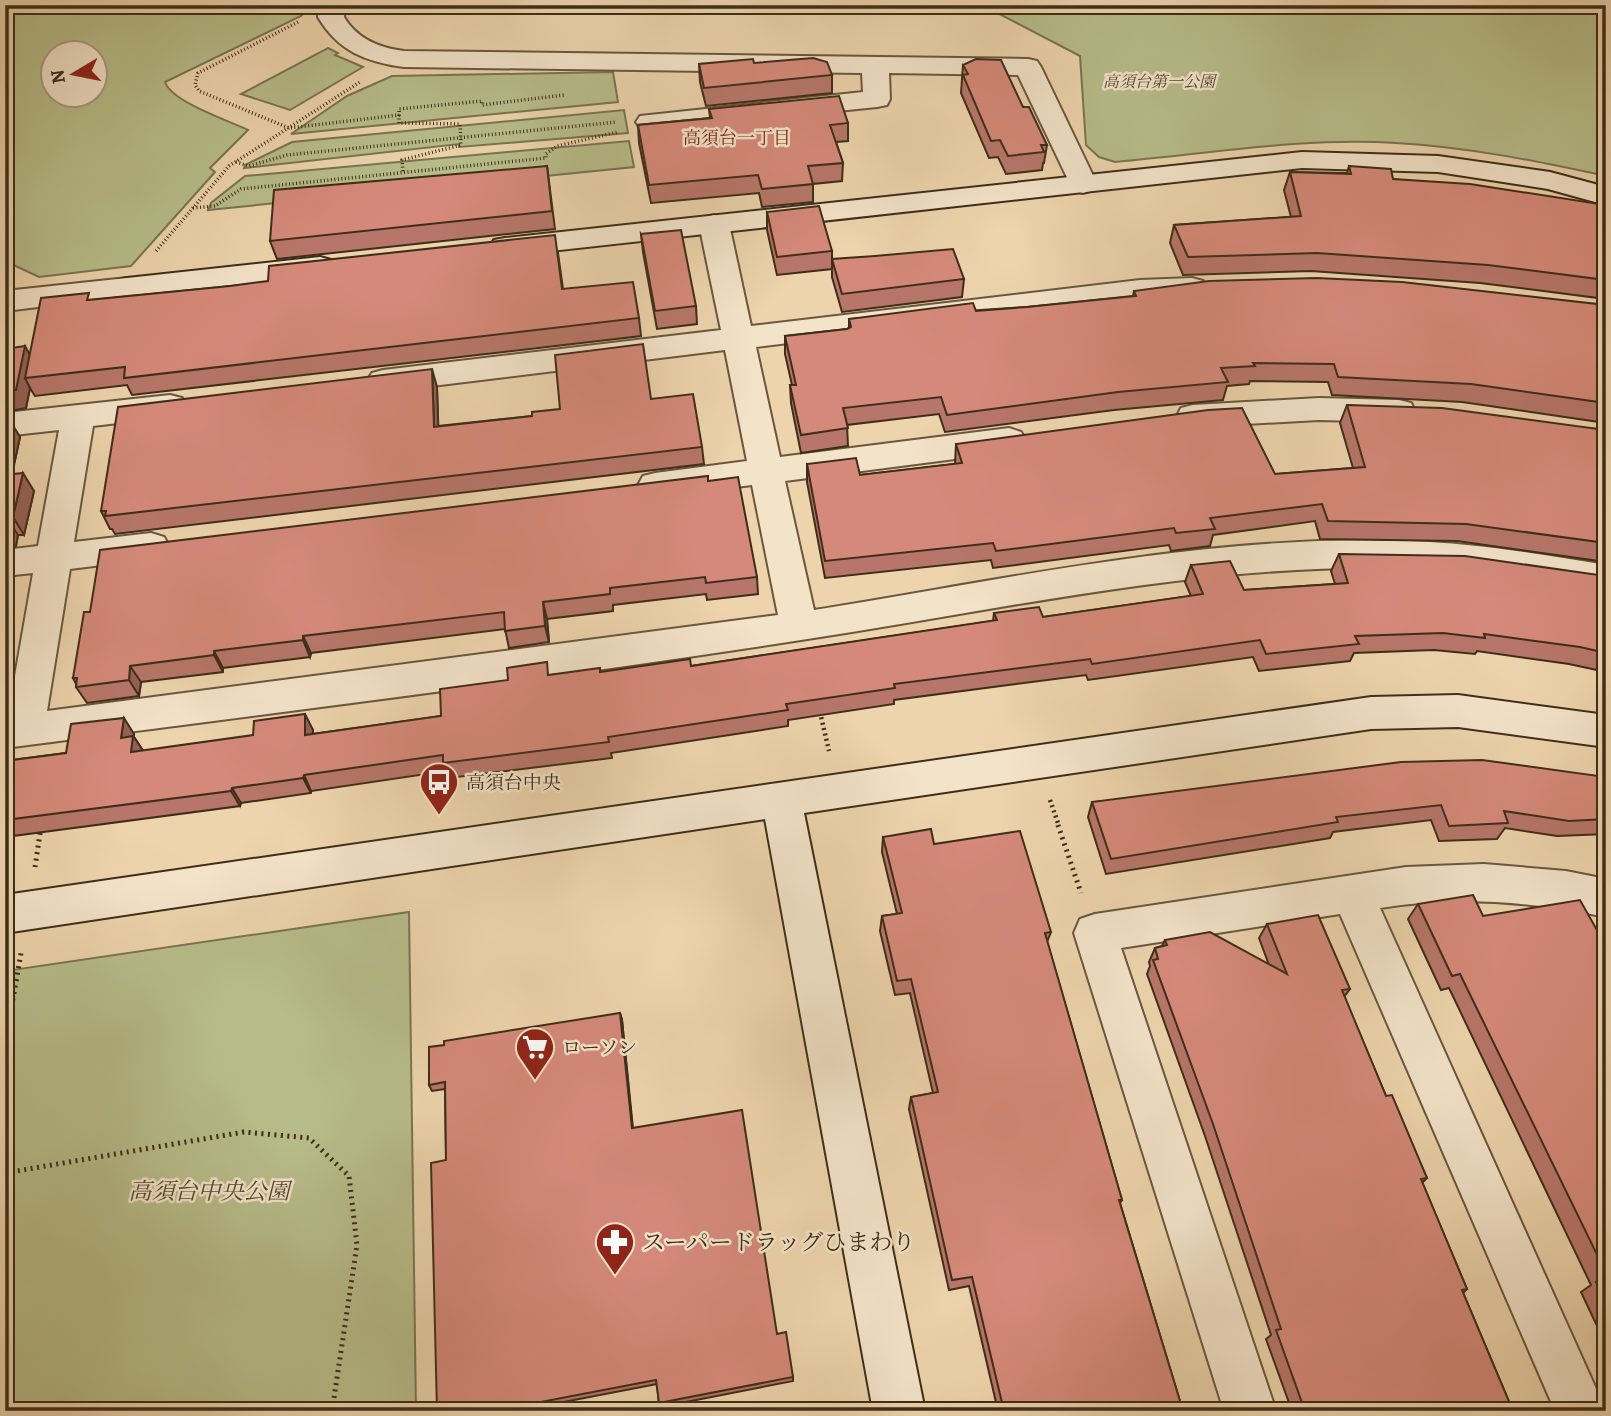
<svg xmlns="http://www.w3.org/2000/svg" width="1611" height="1416" font-family="Alegreya,'Noto Serif JP',serif">
<style>
.green{fill:#b7bd8a;stroke:#7a7552;stroke-width:2;fill-rule:evenodd}
.lines{fill:none;stroke-linecap:round;stroke-linejoin:round}
.street-casing{stroke:#6a573e;stroke-width:4}
.secondary-casing{stroke:#3e2d19;stroke-width:4}
.path-far2{stroke:#3e2d19;stroke-width:3.5;stroke-dasharray:1 2.5;stroke-linecap:butt}
.path-far1{stroke:#3e2d19;stroke-width:4.5;stroke-dasharray:2 3.5;stroke-linecap:butt}
.path{stroke:#3e2d19;stroke-width:5;stroke-dasharray:2 4.5;stroke-linecap:butt}
.street{fill:#f3e3c9;fill-rule:evenodd}
.secondary{fill:#f3e3c9;fill-rule:evenodd}
.wall{fill:#b77669;stroke:#3e2d19;stroke-width:2}
.shaded-wall{fill:#956055;stroke:#3e2d19;stroke-width:2}
.building{fill:#d5897a;stroke:#3e2d19;stroke-width:2}
.labels{text-anchor:middle;stroke-width:5;stroke-linejoin:round;paint-order:stroke}
.far-park-label{font-size:16px;font-style:italic;fill:#564a30;stroke:#f3e3c9}
.far-neighbourhood-label{font-size:18px;fill:#7a1f14;stroke:#f3e3c9}
.poi-label{font-size:19px;fill:#3e2d19;stroke:#f3e3c9;text-anchor:start}
.near-park-label{font-size:23px;font-style:italic;fill:#564a30;stroke:#f3e3c9}
.near-poi-label{font-size:23px;fill:#3e2d19;stroke:#f3e3c9;text-anchor:start}
</style>
<rect width="100%" height="100%" fill="#edd4ac"/>
<filter id="stains"><feTurbulence type="fractalNoise" baseFrequency=".00286" numOctaves="4"/><feColorMatrix values="0 0 0 0 .2 0 0 0 0 .09 0 0 0 0 .02 0 0 0 .5 -.17"/></filter>
<radialGradient id="worn" r=".72"><stop offset=".6" stop-color="#630" stop-opacity="0"/><stop offset="1" stop-color="#630" stop-opacity=".3"/></radialGradient>
<path class="green" d="M29,5H313L301,16L165,82C172,102 227,120 248,130L210,168L215,172L131,266L39,277L5,261V18ZM94,52V94H52V52Z
M982,5H1606V176C1536,161 1468,147 1396,143C1303,137 1207,154 1115,162L1099,157L1086,145L1080,56Z
M328,48L338,53L335,55L363,67L290,110L241,94Z
M613,72L618,102L291,134L347,96L392,76Z
M624,110L628,133L459,147V144L244,168L245,165L292,142Z
M629,141L634,167L208,210L211,203L245,176Z
M409,912L416,1411H5V971Z"/>
<g class="lines">
<g class="street-casing">
<path id="street" d="M319,5H345L344,17C357,39 380,48 404,51L1028,59L1037,61L1041,67L1097,184L1093,190L1083,193L1073,190L1018,75L889,73L890,99L887,105L877,107L650,130L640,128L636,122L640,116L863,92L862,73L404,67C366,62 338,51 318,17Z
M714,215L724,218L729,224L751,326L1140,280L1192,278L1203,281L1207,288L1203,295L1140,300L756,347L780,457L1009,428L1021,432L1026,440L1021,448L1009,452L785,481L814,610C1009,579 1208,534 1407,541C1474,543 1539,554 1606,565V593C1539,581 1473,569 1405,568C1201,563 1001,610 801,640C537,681 271,713 5,748V716H8L33,573L5,576V550L38,546L59,430L5,436V413L170,395L182,398L186,406L182,414L170,417L93,426L74,542L151,533L164,537L169,546L164,555L151,559L70,569L47,711L778,615L752,485L655,497L643,494L638,485L643,476L655,473L747,461L725,350L383,392L372,389L367,381L372,373L383,370L721,330L699,224L704,218Z
M127,278L138,281L142,288L138,295L5,311V291Z
M1319,398L1399,400L1411,403L1415,411L1411,419L1399,422L1319,420L1193,427L1181,424L1177,416L1181,408L1193,405Z
M1484,864L1566,871L1606,879V917C1531,901 1455,896 1380,908L1606,1411H1555L1340,914L1121,948L1276,1411H1224L1074,933L1080,919L1095,914L1406,867Z"/>
</g>
<g class="secondary-casing">
<path id="secondary" d="M1302,152L1438,156L1550,172L1606,187V205L1548,189L1438,172L1302,168L505,256L494,254L490,247L494,240L505,238Z
M320,257L331,260L335,267L331,274L127,298L116,295L112,288L116,281L127,278Z
M1458,695L1606,715V747L1458,727L1371,729L804,813L925,1411H873L765,819L5,933V895L1371,697Z"/>
</g>
<path class="path-far2" d="M298,22L198,73L195,85L199,91L289,128L399,115V109L482,101V105L564,95
M399,115V123L460,124L461,145L402,160L403,172
M236,162L249,166L287,155L617,122
M193,208L215,206L241,189L546,158V154L557,146L618,132
M156,251L229,166L360,82"/>
<path class="path-far1" d="M820,712L829,751
M1050,800L1059,826"/>
<path class="path" d="M1058,825L1081,893
M35,867L41,827
M5,1045L21,953
M5,1173L244,1132L309,1138L349,1176L357,1245L332,1411"/>
<use href="#street" class="street"/>
<use href="#secondary" class="secondary"/>
</g>
<path class="wall" d="M754,63L832,75V93L706,106L700,82L699,64Z
M963,65L1023,107L1047,145L1044,163H1043L1042,170L1006,174L998,157L989,158L961,93Z
M709,109L848,123V141L836,142L843,163L842,181L813,184V202L762,207L759,193L651,203L639,143L638,125L710,118Z
M547,166L555,229L277,259L270,241Z
M1349,166L1393,179L1606,205V299L1480,283L1311,271L1183,275L1170,243L1174,225L1291,217L1284,190L1290,172L1347,173Z
M767,212L832,251V269L777,275L767,230Z
M641,234L696,306L697,324L657,329L643,252Z
M558,253L563,289L639,318L641,336L132,395L127,385L35,396L30,388L26,408L5,412V349L30,354L92,300Z
M832,259L964,279L962,297L842,312L832,277Z
M1134,291L1606,305V423L1462,402L1332,395L1328,382L1250,381L1249,384L1227,386L1223,400L1114,410L945,432L939,414L847,425L848,446L801,453L791,403L790,385H792L785,354V336L847,329L849,328V319L1027,307L1133,296Z
M437,387L438,426L532,416L651,399L702,447L704,464L115,534L112,529H110L101,511Z
M1347,405L1606,430V562L1457,541L1320,539L1315,521L1213,535L1210,546L1171,551L1169,545L993,568L991,560L825,578L807,482V464L860,475L955,464L956,444L1275,474L1353,468L1340,423Z
M5,419L20,437L12,474L34,491L24,535H18L16,546L5,549Z
M708,481L757,577L758,594L707,600L706,594L613,605V611L547,619L549,642L509,648L505,629L311,653L310,657L223,668V672L141,682L139,696L87,703L76,687V684L73,678Z
M1339,554L1606,576V672L1569,664L1477,651L1475,654L1434,650L1354,653L1350,661L1259,671L1253,657L1088,680L1086,675L894,700V704L788,720V726L611,753L612,758L449,778L446,771L311,791V793L241,803L240,806L5,837V761L66,753L134,734V737L143,751L313,730V734L441,716L550,675L691,666L993,621L994,613L1043,617L1191,596L1185,582L1191,565L1244,590L1335,584L1331,571Z
M1606,777V834L1557,836L1505,828L1497,839L1439,841L1431,820L1333,832L1330,838L1106,874L1088,817L1092,802Z
M883,837L934,844L1051,932L1047,942L1122,1200L1120,1203L1183,1411H998L969,1286L949,1290L909,1109L911,1097L933,1093L910,993L895,995L880,931L882,916L897,914L882,852Z
M1418,904L1483,916L1606,946V1345L1581,1292L1591,1285L1449,988L1441,990L1408,919Z
M1267,924L1350,989L1344,997L1386,1096L1427,1178L1422,1183L1467,1289L1463,1293L1513,1411H1292L1266,1339L1271,1335L1205,1136L1147,974L1150,966L1149,962L1155,948L1162,946L1165,940L1269,965L1259,938Z
M620,1013L622,1020L633,1128L777,1334L793,1377V1381L660,1407L659,1403L657,1384L517,1411H437L446,1160L445,1089L432,1091L429,1085Z"/>
<path class="shaded-wall" d="M25,346L35,364L25,378L30,388L26,408L5,412V392Z
M432,369L437,387L439,445L434,427Z
M9,419L20,437L8,493L5,489V437Z
M23,473L34,491L24,535L13,517Z
M7,518L18,535L16,546L5,549V525Z
M5,573L9,578L5,594Z
M543,602L547,619L549,642L545,626Z
M303,636L311,653L310,657L303,640Z
M214,651L223,668V672L214,655Z
M130,666L141,682L139,696L129,680Z
M305,714L313,730L312,751L305,735Z
M124,718L134,734V737L144,752L142,768L121,738Z
M304,775L311,791V793L303,778Z
M232,788L241,803L240,806L231,791Z
M620,1013L622,1020L633,1134L632,1128Z"/>
<path class="building" d="M813,58L827,62L832,75L704,88L699,64L753,59L754,63Z
M976,59L1001,60L1023,107H1029L1047,145H1041L1044,152L1008,156L1000,140L991,141L963,75L968,74L963,65Z
M839,96L848,123L830,125L843,163L808,166L813,184L762,189L758,175L649,185L638,125L712,118L709,109Z
M547,166L552,211L270,241L274,190Z
M1349,166L1391,169L1393,179L1470,184L1606,205V280L1488,265L1317,253L1188,257L1174,225L1301,216L1290,172L1351,174Z
M819,206L832,251L777,257L767,212Z
M681,230L696,306L655,311L641,234Z
M555,235L562,289L633,282L639,318L124,378L125,367L25,378L41,298L89,293L87,300L230,286L268,281L269,266Z
M953,249L964,279L842,294L832,259L875,256Z
M1317,278L1402,282L1606,305V403L1471,384L1338,377L1334,364L1253,363L1255,366L1221,368L1228,382L1118,392L947,415L941,397L843,408L848,428L801,435L790,385H796L785,336L847,329L851,327L849,319L973,303L976,311L1027,307L1136,296L1134,291L1209,281Z
M643,344L651,399L693,394L702,447L105,516L106,511H101L118,407L432,369L434,427L532,416V412L560,409L555,355Z
M25,346L16,390L5,392V349Z
M1347,405L1442,408L1606,430V543L1466,524L1328,521L1322,504L1210,518L1215,529L1176,533L1174,528L996,551L993,543L825,561L807,464L856,458L860,475L962,463L956,444L1208,410L1242,408L1275,474L1365,467Z
M5,419H9L5,437Z
M23,473L13,517L7,518L5,525V475Z
M708,476V481L738,477L757,577L706,583L705,577L610,588V594L543,602L545,626L505,631L504,612L303,636V640L214,651V655L130,666L129,680L76,687L77,678H73L84,612H90L100,550Z
M1339,554L1465,556L1606,576V653L1580,647L1484,634L1485,638L1443,633L1355,636L1359,644L1266,654L1260,640L1092,664L1090,659L894,684L895,688L786,704L788,710L608,737L609,742L443,763V755L304,775L303,778L232,788L231,791L5,820V761L66,753L71,724L124,718L121,738L133,736L131,752L253,735L254,721L305,714V735L441,716L440,689L508,680L507,668L547,662L548,675L600,668V672L690,659L691,666L997,620L994,613L1039,607L1043,617L1203,594L1191,565L1230,561L1244,590L1348,583Z
M1482,760L1606,777V819L1569,821L1504,811L1508,823L1449,826L1441,805L1336,817L1338,822L1111,859L1092,802L1401,762Z
M931,829L934,844L1020,831L1051,932L1045,933L1122,1200H1119L1183,1411H1004L972,1277L952,1280L911,1097L938,1092L911,979L897,981L882,916L902,913L883,837Z
M1473,895L1483,916L1580,900L1606,946V1273L1460,974L1452,976L1418,904Z
M1318,915L1350,989L1342,990L1386,1096L1392,1095L1427,1178L1421,1179L1467,1289L1462,1290L1513,1411H1305L1276,1330L1281,1329L1213,1124L1153,960L1158,959L1155,948L1167,945L1165,940L1210,932L1287,974L1267,924Z
M620,1013L632,1128L742,1110L777,1334L786,1332L793,1377L659,1403L656,1380L493,1411H437L431,1163L446,1160L445,1082L429,1085V1047L444,1045V1041Z
M1606,1280V1302L1596,1282Z"/>
<defs>
<g id="bus-pin" transform="scale(2.0125)"><path d="M0 17L-7.5 6A9.5 9.5 0 1 1 7.5 6Z" fill="#8f2418" stroke="#f3e3c9"/><path d="M-5-6H5V4H4V6H2V4H-2V6H-4V4H-5ZM-3.5-4V0h7V-4ZM-3.5 1.2v1.5H-2V1.2ZM2 1.2v1.5H3.5V1.2Z" fill="#fff"/></g>
<g id="supermarket-pin" transform="scale(2.0125)"><path d="M0 17L-7.5 6A9.5 9.5 0 1 1 7.5 6Z" fill="#8f2418" stroke="#f3e3c9"/><path d="M-6-5.5h2.5l.6 2H6L4.5 2H-2.5L-4.4-4H-6ZM-1.5 3.2a1.3 1.3 0 1 0 .1 0ZM3 3.2a1.3 1.3 0 1 0 .1 0Z" fill="#fff"/></g>
<g id="pharmacy-pin" transform="scale(2.0125)"><path d="M0 17L-7.5 6A9.5 9.5 0 1 1 7.5 6Z" fill="#8f2418" stroke="#f3e3c9"/><path d="M-2-6h4v4h4v4h-4v4h-4v-4h-4v-4h4Z" fill="#fff"/></g>
</defs>
<g fill-rule="evenodd">
<use href="#bus-pin" x="439" y="782"/>
<use href="#supermarket-pin" x="535" y="1047"/>
<use href="#pharmacy-pin" x="615" y="1242"/>
</g>
<g class="labels">
<g class="far-park-label">
<text x="1159" y="87">高須台第一公園</text>
</g>
<g class="far-neighbourhood-label">
<text x="737" y="144">高須台一丁目</text>
</g>
<g class="poi-label">
<text x="466" y="789">高須台中央</text>
<text x="562" y="1054">ローソン</text>
</g>
<g class="near-park-label">
<text x="209" y="1199">高須台中央公園</text>
</g>
<g class="near-poi-label">
<text x="642" y="1250">スーパードラッグひまわり</text>
</g>
</g>
<rect width="1611" height="1416" fill="none" stroke="#edd4ac" stroke-width="28"/>
<rect x="7" y="7" width="1597" height="1402" fill="none" stroke="#3e2d19" stroke-width="3.5"/>
<rect x="14" y="14" width="1583" height="1388" fill="none" stroke="#3e2d19" stroke-width="2"/>
<g transform="translate(74 74) rotate(260)"><circle r="33" fill="#f3e3c9" stroke="#ab9a83" stroke-width="2"/>
<path d="M0-5L12 26L0 18L-12 26Z" fill="#8f2418"/>
<text y="-10" font-size="19" font-weight="bold" text-anchor="middle" fill="#3e2d19">N</text>
</g>
<rect width="100%" height="100%" filter="url(#stains)"/>
<rect width="100%" height="100%" fill="url(#worn)"/>
</svg>
